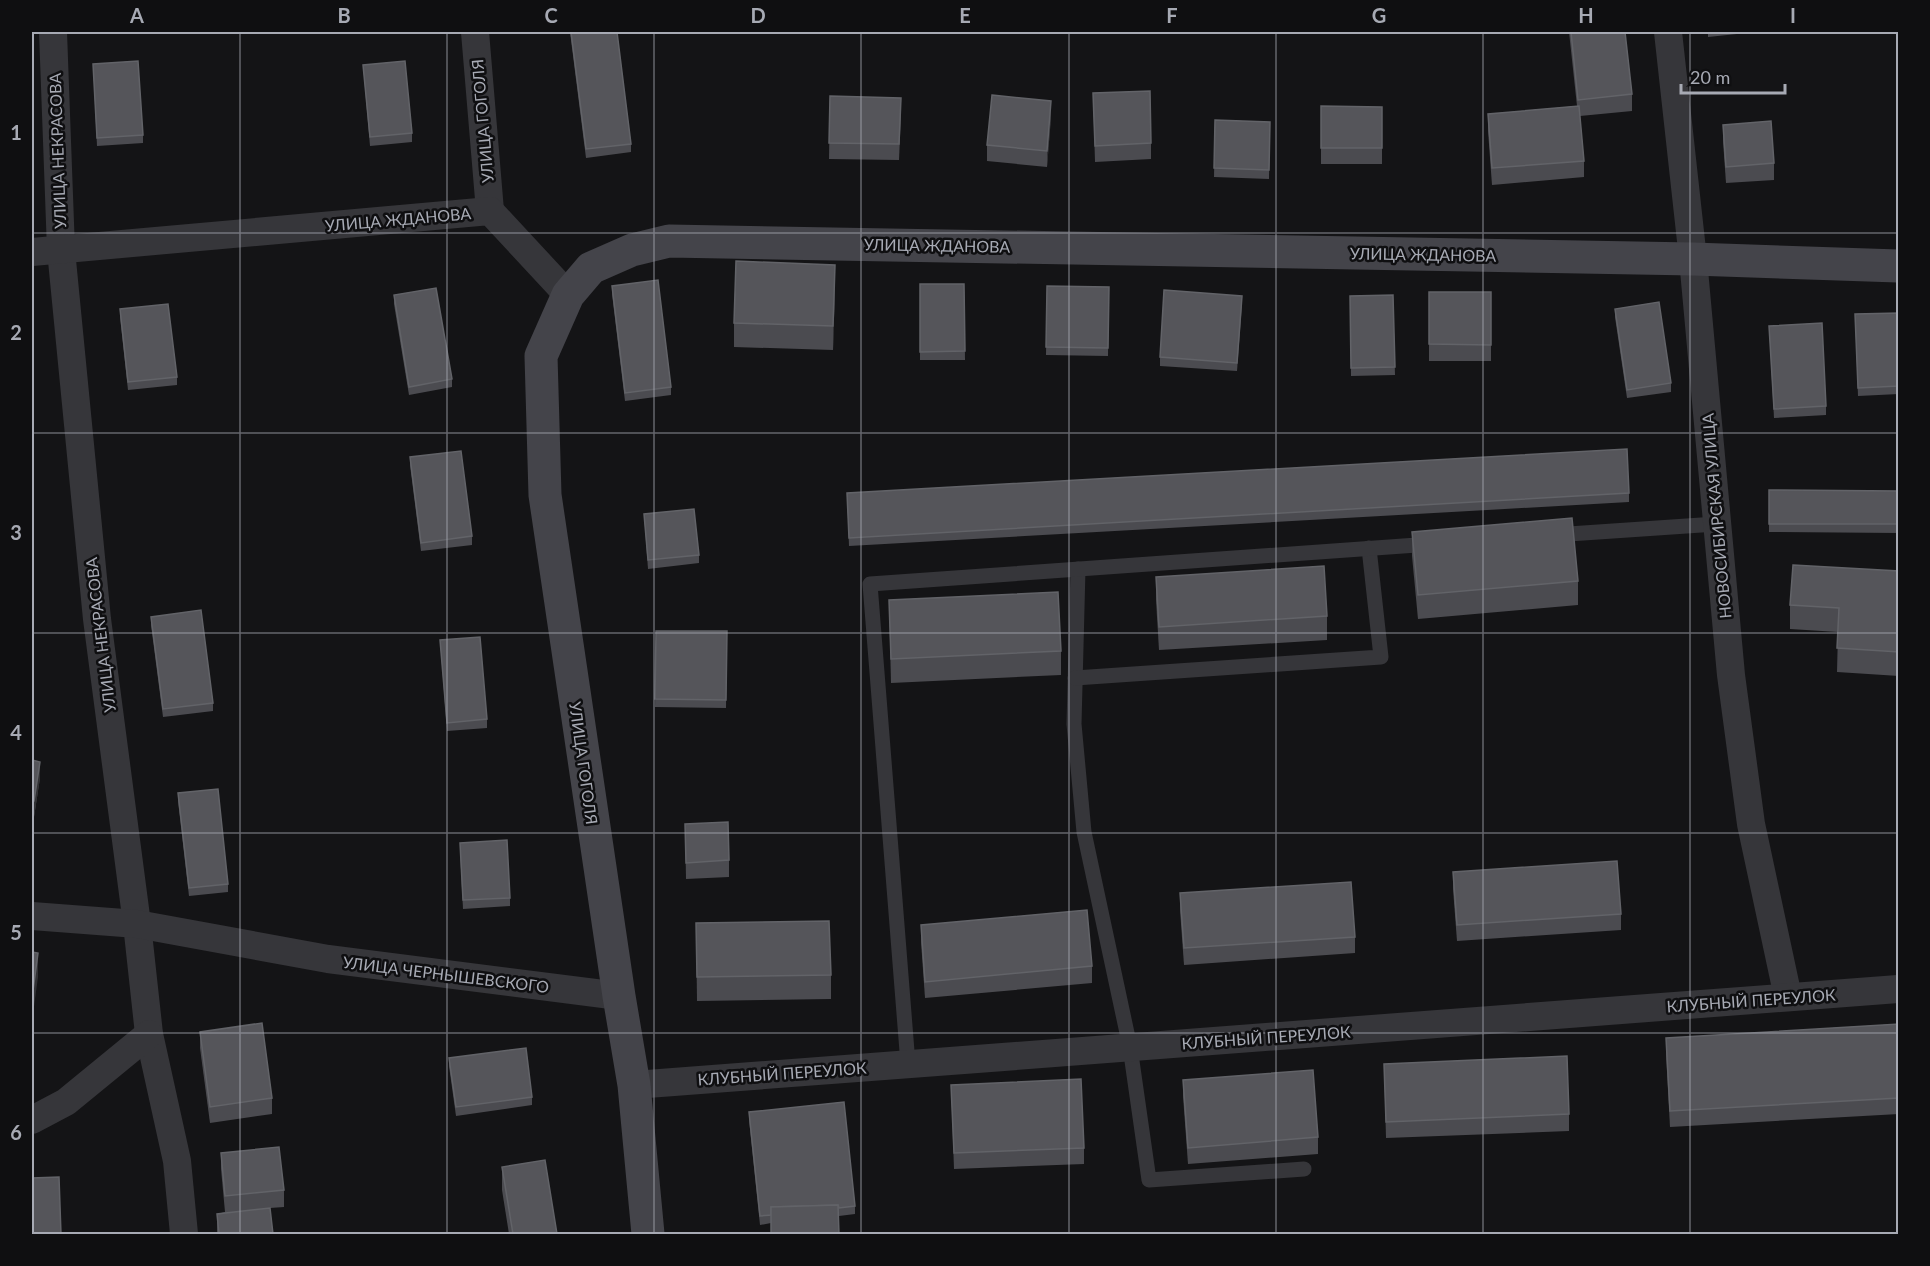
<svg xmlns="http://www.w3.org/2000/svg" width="1930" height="1266" viewBox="0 0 1930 1266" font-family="Lato,sans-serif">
<rect width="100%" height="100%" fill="#141416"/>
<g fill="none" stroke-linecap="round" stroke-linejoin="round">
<g stroke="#36363a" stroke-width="15">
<polyline points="1554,535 1716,524"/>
<polyline points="1078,569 1074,724 1084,832 1130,1047 1149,1180 1304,1169"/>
<polyline points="1075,678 1381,657 1369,548"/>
<polyline points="908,1064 870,584 1431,544"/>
</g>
<g stroke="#36363a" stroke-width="28">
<polyline points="53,32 61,250 97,619 137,924 149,1034 177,1161 184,1234"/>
<polyline points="475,32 490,211"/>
<polyline points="1668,32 1693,259 1731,675 1751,824 1788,997"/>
<polyline points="32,252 490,211 568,295"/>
<polyline points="32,916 137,924 328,959 619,996"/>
<polyline points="634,1085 1898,989"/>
<polyline points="32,1120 66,1102 149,1034"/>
</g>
<polyline stroke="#44444a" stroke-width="33" points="648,1234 634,1085 619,996 545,495 541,356 568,295 591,268 632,250 669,241 1693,259 1898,266"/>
</g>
<g fill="#4b4b50">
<polygon points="87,32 118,32 87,34"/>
<polygon points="570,32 617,32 631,144 631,152 586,158"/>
<polygon points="1569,32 1625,32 1632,94 1632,111 1580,116 1584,161 1584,177 1492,185 1488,131 1488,114 1577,106"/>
<polygon points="1708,32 1756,32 1708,37"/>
<polygon points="93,64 143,135 143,143 97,146"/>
<polygon points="363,65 412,133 412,142 370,146"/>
<polygon points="1093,93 1151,143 1151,159 1095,162"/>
<polygon points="830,96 901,114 899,160 829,159"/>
<polygon points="1321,106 1382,107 1382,164 1321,164"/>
<polygon points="1051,117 1047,167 987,161 987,145"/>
<polygon points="1215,120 1270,122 1269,179 1214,177"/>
<polygon points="1723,125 1774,163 1774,180 1726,183 1723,141"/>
<polygon points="920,284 964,284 965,360 920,360"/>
<polygon points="612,286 671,387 671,395 625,401 612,294"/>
<polygon points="1047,286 1109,287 1108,356 1046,355"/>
<polygon points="835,289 833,350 734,347 734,323"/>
<rect x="1429" y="292" width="62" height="69"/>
<polygon points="394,295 452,379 452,387 409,395 394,304"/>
<polygon points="1393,295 1395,375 1351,376 1350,296"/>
<polygon points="1242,304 1237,371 1160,366 1160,357"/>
<polygon points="120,309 177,377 177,385 128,390 120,317"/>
<polygon points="1615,309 1671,383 1671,392 1627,398 1615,317"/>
<polygon points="1899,313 1899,394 1858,396 1855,314"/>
<polygon points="1769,326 1826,406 1826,415 1774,418"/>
<polygon points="410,457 472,536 472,545 421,551 410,465"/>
<polygon points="1769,490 1899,491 1899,533 1769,532"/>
<polygon points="847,493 1629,493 1629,502 849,546"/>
<polygon points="644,514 699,555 699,563 648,569"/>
<polygon points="1412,532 1578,581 1578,605 1418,619 1412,556"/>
<polygon points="1899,571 1899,676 1837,672 1838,632 1790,629 1790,605"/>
<polygon points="1156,577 1327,616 1327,640 1159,650 1156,600"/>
<polygon points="889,600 1061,651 1061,675 891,683"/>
<polygon points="151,617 213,703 213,711 163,717 151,625"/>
<polygon points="656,631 727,631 726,708 655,707"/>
<polygon points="440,640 487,719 487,728 447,731"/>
<polygon points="32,760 40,778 34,817 32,817"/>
<polygon points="178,793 228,884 228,892 189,896 178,801"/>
<polygon points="685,824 729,860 729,877 686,879"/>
<polygon points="460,851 510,898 510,906 463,909"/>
<polygon points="1453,872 1621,914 1621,930 1457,941 1453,889"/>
<polygon points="1180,893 1355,937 1355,953 1184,965 1180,910"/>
<polygon points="696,923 831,975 831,999 697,1001"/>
<polygon points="921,925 1092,966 1092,983 925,998 921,942"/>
<polygon points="1899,1024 1899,1114 1670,1127 1666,1054 1666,1038"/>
<polygon points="200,1032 272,1098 272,1114 210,1123 200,1048"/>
<polygon points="449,1058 532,1097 532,1105 456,1116 449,1066"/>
<polygon points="1384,1064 1569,1114 1569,1131 1386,1138"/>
<polygon points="1183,1080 1318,1137 1318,1154 1188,1164 1183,1096"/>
<polygon points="951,1085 1084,1148 1084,1164 954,1169"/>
<polygon points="749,1112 855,1206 855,1214 839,1216 839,1234 771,1234 771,1223 760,1225 749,1120"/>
<polygon points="221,1153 284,1190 284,1207 270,1208 273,1234 217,1234 217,1214 225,1212 221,1169"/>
<polygon points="502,1167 557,1234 509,1234 502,1190"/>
</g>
<g fill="#313134">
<polygon points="1051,101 1051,117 1047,167 1047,151"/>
<polygon points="835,265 835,289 833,350 833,326"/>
<polygon points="40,762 40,778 34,817 34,801"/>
<polygon points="38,953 38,977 32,1021 32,998"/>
</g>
<g fill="#55555a" stroke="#626368" stroke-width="1.5">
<polygon points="571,32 617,32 631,144 586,149"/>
<polygon points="1571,32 1625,32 1632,94 1578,100"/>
<polygon points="138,61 143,135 97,138 93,64"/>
<polygon points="405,61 412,133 370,137 363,65"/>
<polygon points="1150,91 1151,143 1095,146 1093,93"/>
<polygon points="992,95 1051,101 1047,151 987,145"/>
<polygon points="830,96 901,98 899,144 829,143"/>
<polygon points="1321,106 1382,107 1382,148 1321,148"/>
<polygon points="1579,106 1584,161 1492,168 1488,114"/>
<polygon points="1215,120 1270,122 1269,170 1214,168"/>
<polygon points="1771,121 1774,163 1726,167 1723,125"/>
<polygon points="736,261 835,265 833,326 734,323"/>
<polygon points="658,280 671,387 625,393 612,286"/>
<polygon points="920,284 964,284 965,351 920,352"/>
<polygon points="1047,286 1109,287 1108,348 1046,347"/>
<polygon points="436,288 452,379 409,387 394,295"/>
<polygon points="1164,290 1242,296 1237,363 1160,357"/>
<polygon points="1429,292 1491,292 1491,345 1429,344"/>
<polygon points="1393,295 1395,367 1351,368 1350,296"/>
<polygon points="1659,302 1671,383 1627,390 1615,309"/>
<polygon points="168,304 177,377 128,382 120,309"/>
<polygon points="1899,313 1899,386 1858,388 1855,314"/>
<polygon points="1822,323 1826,406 1774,409 1769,326"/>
<polygon points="1627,449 1629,493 849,538 847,493"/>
<polygon points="461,451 472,536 421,543 410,457"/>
<polygon points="1769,490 1899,491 1899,524 1769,524"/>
<polygon points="694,509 699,555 648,560 644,514"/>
<polygon points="1572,518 1578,581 1418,595 1412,532"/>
<polygon points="1793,565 1899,571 1899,652 1837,648 1839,608 1790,605"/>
<polygon points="1324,566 1327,616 1159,627 1156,577"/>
<polygon points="1058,592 1061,651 891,659 889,600"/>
<polygon points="201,610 213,703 163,709 151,617"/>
<polygon points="656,631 727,631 726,700 655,699"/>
<polygon points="480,637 487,719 447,723 440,640"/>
<polygon points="32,760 40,762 34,801 32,801"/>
<polygon points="218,789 228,884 189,888 178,793"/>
<polygon points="728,822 729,860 686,863 685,824"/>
<polygon points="507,840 510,898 463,900 460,843"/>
<polygon points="1617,861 1621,914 1457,925 1453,872"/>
<polygon points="1351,882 1355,937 1184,948 1180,893"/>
<polygon points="1087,910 1092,966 925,982 921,925"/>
<polygon points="829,921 831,975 697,977 696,923"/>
<polygon points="32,952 38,953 32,998"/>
<polygon points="262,1023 272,1098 210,1107 200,1032"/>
<polygon points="1899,1024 1899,1098 1670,1111 1666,1038"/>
<polygon points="526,1048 532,1097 456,1107 449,1058"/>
<polygon points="1567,1056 1569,1114 1386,1122 1384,1064"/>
<polygon points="1313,1070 1318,1137 1188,1148 1183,1080"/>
<polygon points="1081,1079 1084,1148 954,1153 951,1085"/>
<polygon points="844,1102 855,1206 839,1208 838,1205 771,1207 771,1215 760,1216 749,1112"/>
<polygon points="279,1147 284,1190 225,1196 221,1153"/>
<polygon points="545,1160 557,1234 513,1234 502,1167"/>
<polygon points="59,1177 61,1234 32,1234 32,1178"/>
<polygon points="838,1205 839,1234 771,1234 771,1207"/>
<polygon points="270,1208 273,1234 219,1234 217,1214"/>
</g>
<path fill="none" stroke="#a7aab4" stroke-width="1.5" stroke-opacity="0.55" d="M240,32v1202M447,32v1202M654,32v1202M861,32v1202M1069,32v1202M1276,32v1202M1483,32v1202M1690,32v1202M32,233h1866M32,433h1866M32,633h1866M32,833h1866M32,1033h1866"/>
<g text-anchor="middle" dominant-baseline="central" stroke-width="5" stroke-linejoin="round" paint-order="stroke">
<g font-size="16" fill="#a7aab4" stroke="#0f0f11">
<text transform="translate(482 121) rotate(-95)">УЛИЦА ГОГОЛЯ</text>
<text transform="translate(57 151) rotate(-92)">УЛИЦА НЕКРАСОВА</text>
<text transform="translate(398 219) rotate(-5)">УЛИЦА ЖДАНОВА</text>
<text transform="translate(937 245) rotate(1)">УЛИЦА ЖДАНОВА</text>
<text transform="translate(1423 254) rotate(1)">УЛИЦА ЖДАНОВА</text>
<text transform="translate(1716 516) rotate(-95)">НОВОСИБИРСКАЯ УЛИЦА</text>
<text transform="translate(100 635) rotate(-97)">УЛИЦА НЕКРАСОВА</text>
<text transform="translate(584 763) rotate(82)">УЛИЦА ГОГОЛЯ</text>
<text transform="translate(446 974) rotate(7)">УЛИЦА ЧЕРНЫШЕВСКОГО</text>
<text transform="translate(1751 1000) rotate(-4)">КЛУБНЫЙ ПЕРЕУЛОК</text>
<text transform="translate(1266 1037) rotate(-4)">КЛУБНЫЙ ПЕРЕУЛОК</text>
<text transform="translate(782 1073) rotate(-4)">КЛУБНЫЙ ПЕРЕУЛОК</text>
</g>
</g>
<rect width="1930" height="1266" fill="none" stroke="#0f0f11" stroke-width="66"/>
<path d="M1681 84v9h104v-9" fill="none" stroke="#a7aab4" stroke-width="3"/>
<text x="1690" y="84" font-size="18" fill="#a7aab4" stroke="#0f0f11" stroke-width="4.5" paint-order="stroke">20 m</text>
<rect x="33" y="33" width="1864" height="1200" fill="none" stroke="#a7aab4" stroke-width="2"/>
<g font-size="20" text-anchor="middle" font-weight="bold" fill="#a7aab4">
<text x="137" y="23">A</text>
<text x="344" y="23">B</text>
<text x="551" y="23">C</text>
<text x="758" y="23">D</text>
<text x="965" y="23">E</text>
<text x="1172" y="23">F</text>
<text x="1379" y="23">G</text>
<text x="1586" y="23">H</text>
<text x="1793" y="23">I</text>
<text x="16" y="140">1</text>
<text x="16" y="340">2</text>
<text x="16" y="540">3</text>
<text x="16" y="740">4</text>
<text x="16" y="940">5</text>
<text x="16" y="1140">6</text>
</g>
</svg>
